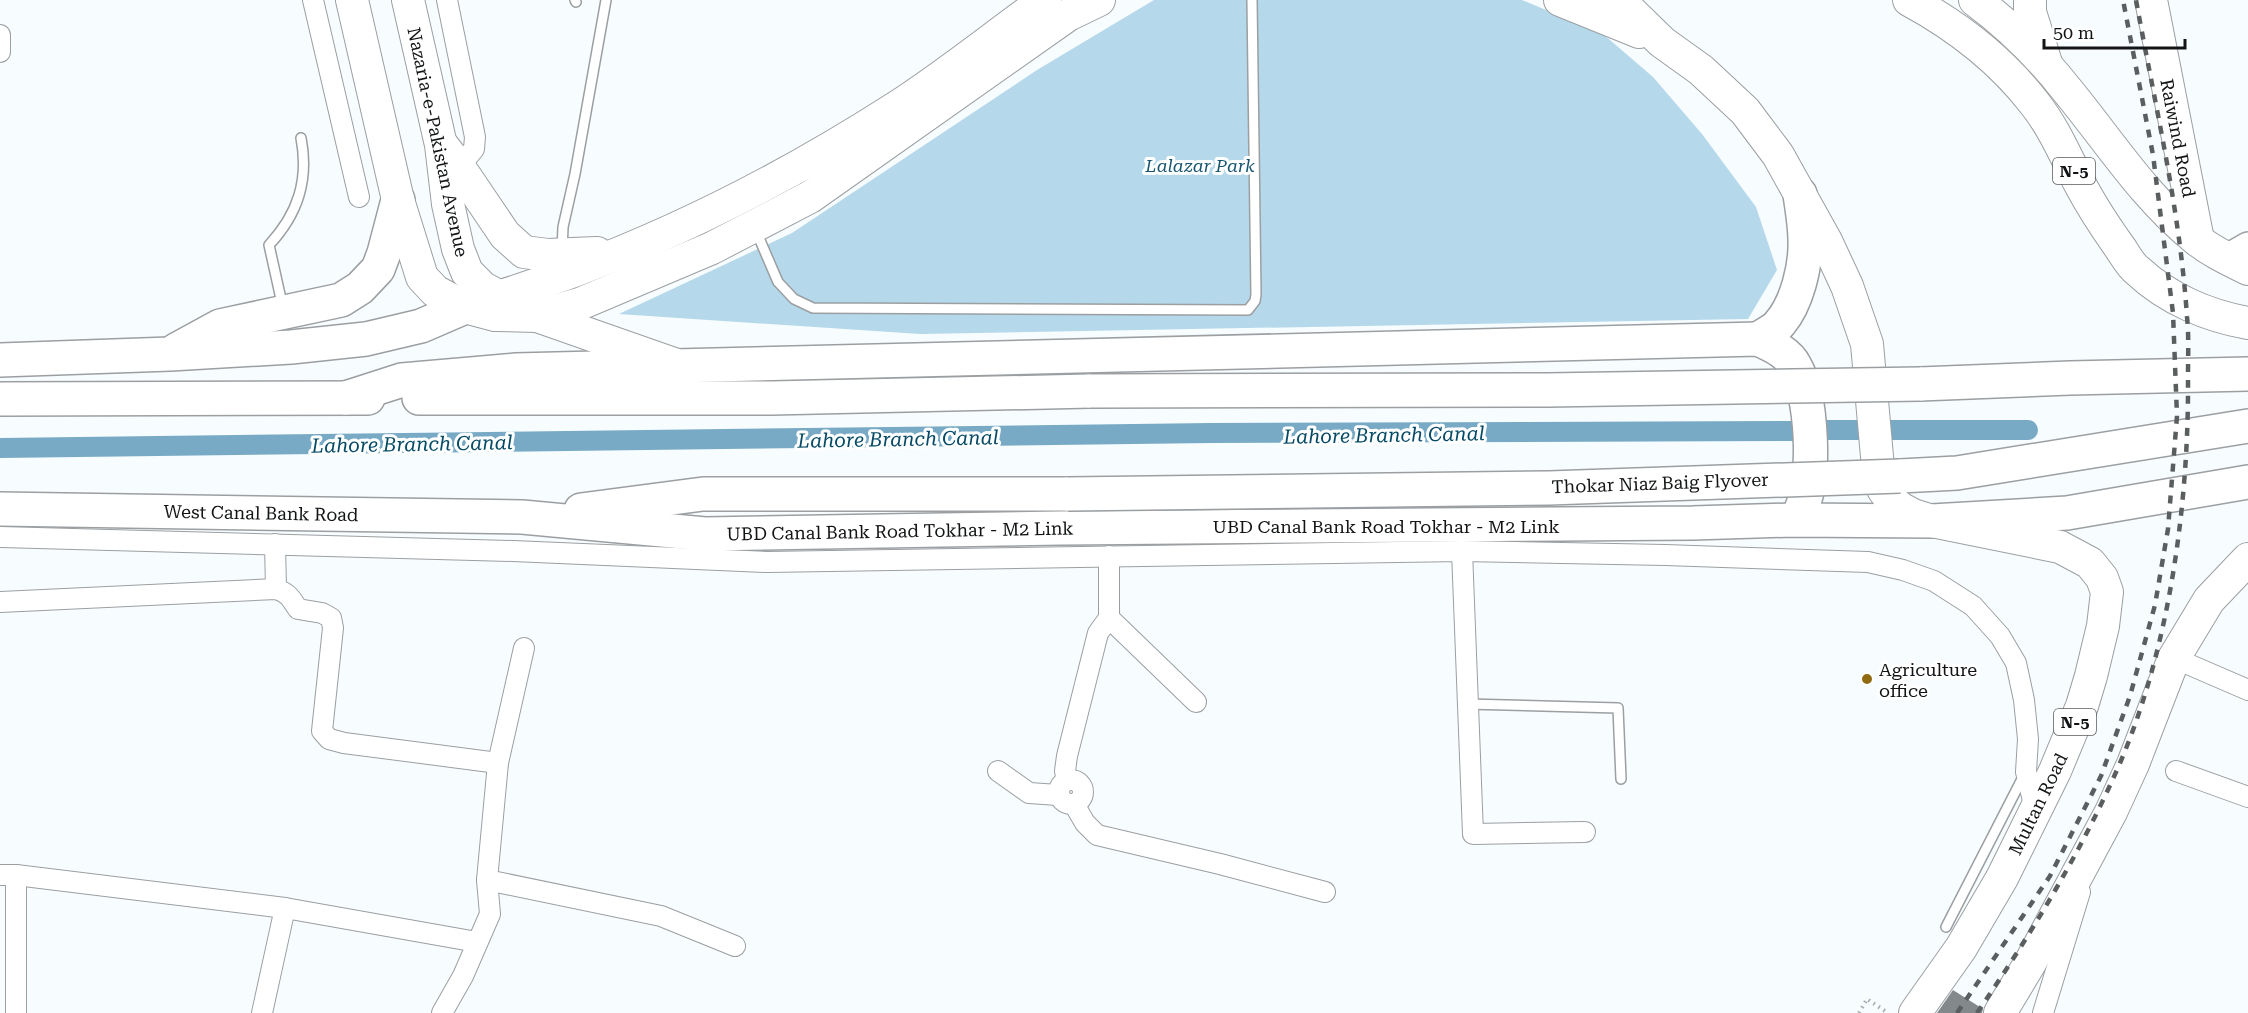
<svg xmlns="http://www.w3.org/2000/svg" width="2248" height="1013" viewBox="0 0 2248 1013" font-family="'Roboto Serif',serif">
<rect width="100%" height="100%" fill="#f7fcff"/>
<polygon fill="#b5d8eb" points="1154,0 1522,0 1603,34 1653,77 1702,134 1756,207 1777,270 1748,319 920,334 619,314 792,233 1037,70"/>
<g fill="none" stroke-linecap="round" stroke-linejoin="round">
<g stroke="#78aac5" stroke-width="20">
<polyline points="1819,430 1867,430"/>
<polyline points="1890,430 2028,430"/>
<polyline points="0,448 1211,433 1797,431"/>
</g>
</g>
<polygon fill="#83888a" points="1953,990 1983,1009 1982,1013 1937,1013"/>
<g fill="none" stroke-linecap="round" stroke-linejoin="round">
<defs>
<g id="service">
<polyline points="575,0 576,2"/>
<polyline points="756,231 778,282 794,299 813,308 1248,310 1255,301 1256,295 1252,0"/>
<polyline points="562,251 563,227 575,174 606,0"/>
<path d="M283,308l-14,-63c29,-31 40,-65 32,-107"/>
<polyline points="1467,704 1618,708 1621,779"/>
<polyline points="1946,927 2024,775"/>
</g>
<g id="minor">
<polyline points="313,0 359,197"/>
<polyline points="447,0 475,137 474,149 459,167"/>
<polyline points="0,35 0,52"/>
<polyline points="0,537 513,551 767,562 1462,551 1665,555 1868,562 1903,570 1934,581 1973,606 2000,636 2016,663 2024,700 2028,739 2026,772 2035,809"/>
<polyline points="275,544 276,589"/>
<polyline points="1462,551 1473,834 1585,832"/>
<path d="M0,602l276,-13c13,4 15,10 22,20l24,4 9,5 2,10 -11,103 7,8 15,4 154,20"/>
<polyline points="1109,618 1196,702"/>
<polyline points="2174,658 2248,690"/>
<polyline points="998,771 1029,793 1058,795"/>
<polyline points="2176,771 2248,797"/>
<circle cx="1071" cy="792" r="12"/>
<polyline points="1067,780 1065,771 1067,756 1098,633 1109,618 1109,556"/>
<polyline points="1074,804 1085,823 1097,835 1220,864 1325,892"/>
<polyline points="0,875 16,875 285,908 477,942"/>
<polyline points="16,875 16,1013"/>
<polyline points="487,880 661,916 735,946"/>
<polyline points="262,1013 285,908"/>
<polyline points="442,1013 463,976 490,914 487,880 498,763 524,648"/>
<polyline points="2043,1013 2080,892"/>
</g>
<polyline id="secondary" points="2227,258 2248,246"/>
<g id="primary">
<polyline points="352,0 398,200 422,277 435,291 465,307 495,315 537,316 582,303 712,248 810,197 1068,15 1099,0"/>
<polyline points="408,0 441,145 448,204 458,249 467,272 483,288 537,316 674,364"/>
<polyline points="1560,0 1639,32"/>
<polyline points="1615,0 1622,3 1662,42 1701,70 1745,111 1778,155 1826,241 1847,286 1867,344 1878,468 1883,489 1891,500 1900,508 1913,515 1932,521 2060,547 2090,563 2102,578 2107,592 2103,626 2091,676 2082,706 2055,771 2002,878 1961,948 1915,1013"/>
<path d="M1909,0c48,26 93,61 126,104 19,24 31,53 45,80 12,23 26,44 41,65 5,8 10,17 17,22 30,28 70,45 110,52"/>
<path d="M1975,0c34,25 66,57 92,90 42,51 77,107 129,149 16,13 34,21 52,30"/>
<polyline points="2030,0 2030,12 2046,63"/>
<polyline points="2151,0 2198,240"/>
<polyline points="442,145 459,167 505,235 524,252 548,255 597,253"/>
<path d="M468,306c153,-44 295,-113 429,-199 51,-33 99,-72 148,-107"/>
<polyline points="2000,1013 2030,963 2111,812 2133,764 2174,658 2209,600 2248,559"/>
</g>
<g id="trunk">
<path d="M1758,339c7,-5 17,-9 22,-16 17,-20 26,-57 25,-83 0,-15 -3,-31 -5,-46"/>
<polyline points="176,350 220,326 341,300 360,288 378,269 384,253 398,200"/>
<polyline points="0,360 170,354 291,347 366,339 421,326 465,307"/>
<polyline points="1920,384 2070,378 2248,374"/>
<path d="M346,398l56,-18 114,-10 1242,-31c13,6 30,13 37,27 17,29 21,111 7,141"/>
<polyline points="419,398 772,398 1090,391"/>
<polyline points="0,399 368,398"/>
<polyline points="1900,476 1957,473 2248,426"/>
<polyline points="0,509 522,517 705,534 1061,528 1693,523 1792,520 1932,521 2067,513 2248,482"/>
<polyline points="581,510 703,494 1068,494"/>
</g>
</defs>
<use href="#service" stroke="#9b9fa2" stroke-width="12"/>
<use href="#minor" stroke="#9b9fa2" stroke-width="22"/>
<use href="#secondary" stroke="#9b9fa2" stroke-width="30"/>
<use href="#primary" stroke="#9b9fa2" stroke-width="34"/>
<use href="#trunk" stroke="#9b9fa2" stroke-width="36"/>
<polyline stroke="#a4a8aa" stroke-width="4" stroke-dasharray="1.5 4.5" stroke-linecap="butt" points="1859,1013 1867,999 1888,1013"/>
<use href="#service" stroke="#fff" stroke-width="9"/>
<use href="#minor" stroke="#fff" stroke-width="20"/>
<use href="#secondary" stroke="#fff" stroke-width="27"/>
<use href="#primary" stroke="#fff" stroke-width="32"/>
<use href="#trunk" stroke="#fff" stroke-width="33"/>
<g stroke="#5b5e5f" stroke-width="4.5" stroke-dasharray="8 8" stroke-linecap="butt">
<polyline points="1957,1013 2050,876 2101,776 2130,696 2155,605 2168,529 2177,416 2173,313 2153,155 2123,0"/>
<path d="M1977,1013c54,-79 105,-162 143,-250 50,-117 69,-261 68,-387 0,-20 1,-40 -1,-59 -7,-107 -32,-212 -51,-317"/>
</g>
<defs>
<g id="trunk-bridge">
<polyline points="1090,391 1548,390 1920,384"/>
<polyline points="1068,494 1549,488 1900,476"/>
</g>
</defs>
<use href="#trunk-bridge" stroke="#9b9fa2" stroke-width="36" stroke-linecap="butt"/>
<use href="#trunk-bridge" stroke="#fff" stroke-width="33"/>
</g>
<circle fill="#906a10" stroke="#fff" stroke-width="2" cx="1867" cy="679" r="6"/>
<g text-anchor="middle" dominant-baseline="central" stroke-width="6" stroke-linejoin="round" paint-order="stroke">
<g fill="#fff" stroke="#595a5b" stroke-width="1.5">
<rect x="2053" y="158" width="42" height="26" rx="4.5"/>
<rect x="2054" y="709" width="42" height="26" rx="4.5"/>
</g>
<g font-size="16" font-weight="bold" fill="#121415">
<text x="2074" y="171">N-5</text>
<text x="2075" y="722">N-5</text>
</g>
<g font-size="18" fill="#121415" stroke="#fff">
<text transform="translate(2178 138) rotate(79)">Raiwind Road</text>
<text transform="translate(438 142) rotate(78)">Nazaria-e-Pakistan Avenue</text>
<text transform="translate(1660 483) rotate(-2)">Thokar Niaz Baig Flyover</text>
<text transform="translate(261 513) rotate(1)">West Canal Bank Road</text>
<text x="1386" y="526">UBD Canal Bank Road Tokhar - M2 Link</text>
<text transform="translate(900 531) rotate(-1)">UBD Canal Bank Road Tokhar - M2 Link</text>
<text transform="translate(2038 804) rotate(-64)">Multan Road</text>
</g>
<g font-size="18" font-style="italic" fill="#165571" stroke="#fff">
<text x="1200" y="165">Lalazar Park</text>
</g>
<g font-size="18" fill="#121415" stroke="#fff" text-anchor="start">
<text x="1879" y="669">Agriculture<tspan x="1879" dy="21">office</tspan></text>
</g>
<g font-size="20" font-style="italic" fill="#054a66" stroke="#fff">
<text transform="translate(1384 435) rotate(-1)">Lahore Branch Canal</text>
<text transform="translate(898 439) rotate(-1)">Lahore Branch Canal</text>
<text transform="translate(412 444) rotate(-1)">Lahore Branch Canal</text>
</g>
</g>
<path d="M2044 39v9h141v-9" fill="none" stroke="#121415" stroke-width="3"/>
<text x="2053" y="39" font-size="18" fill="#121415" stroke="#ffffff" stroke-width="4.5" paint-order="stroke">50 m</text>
</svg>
